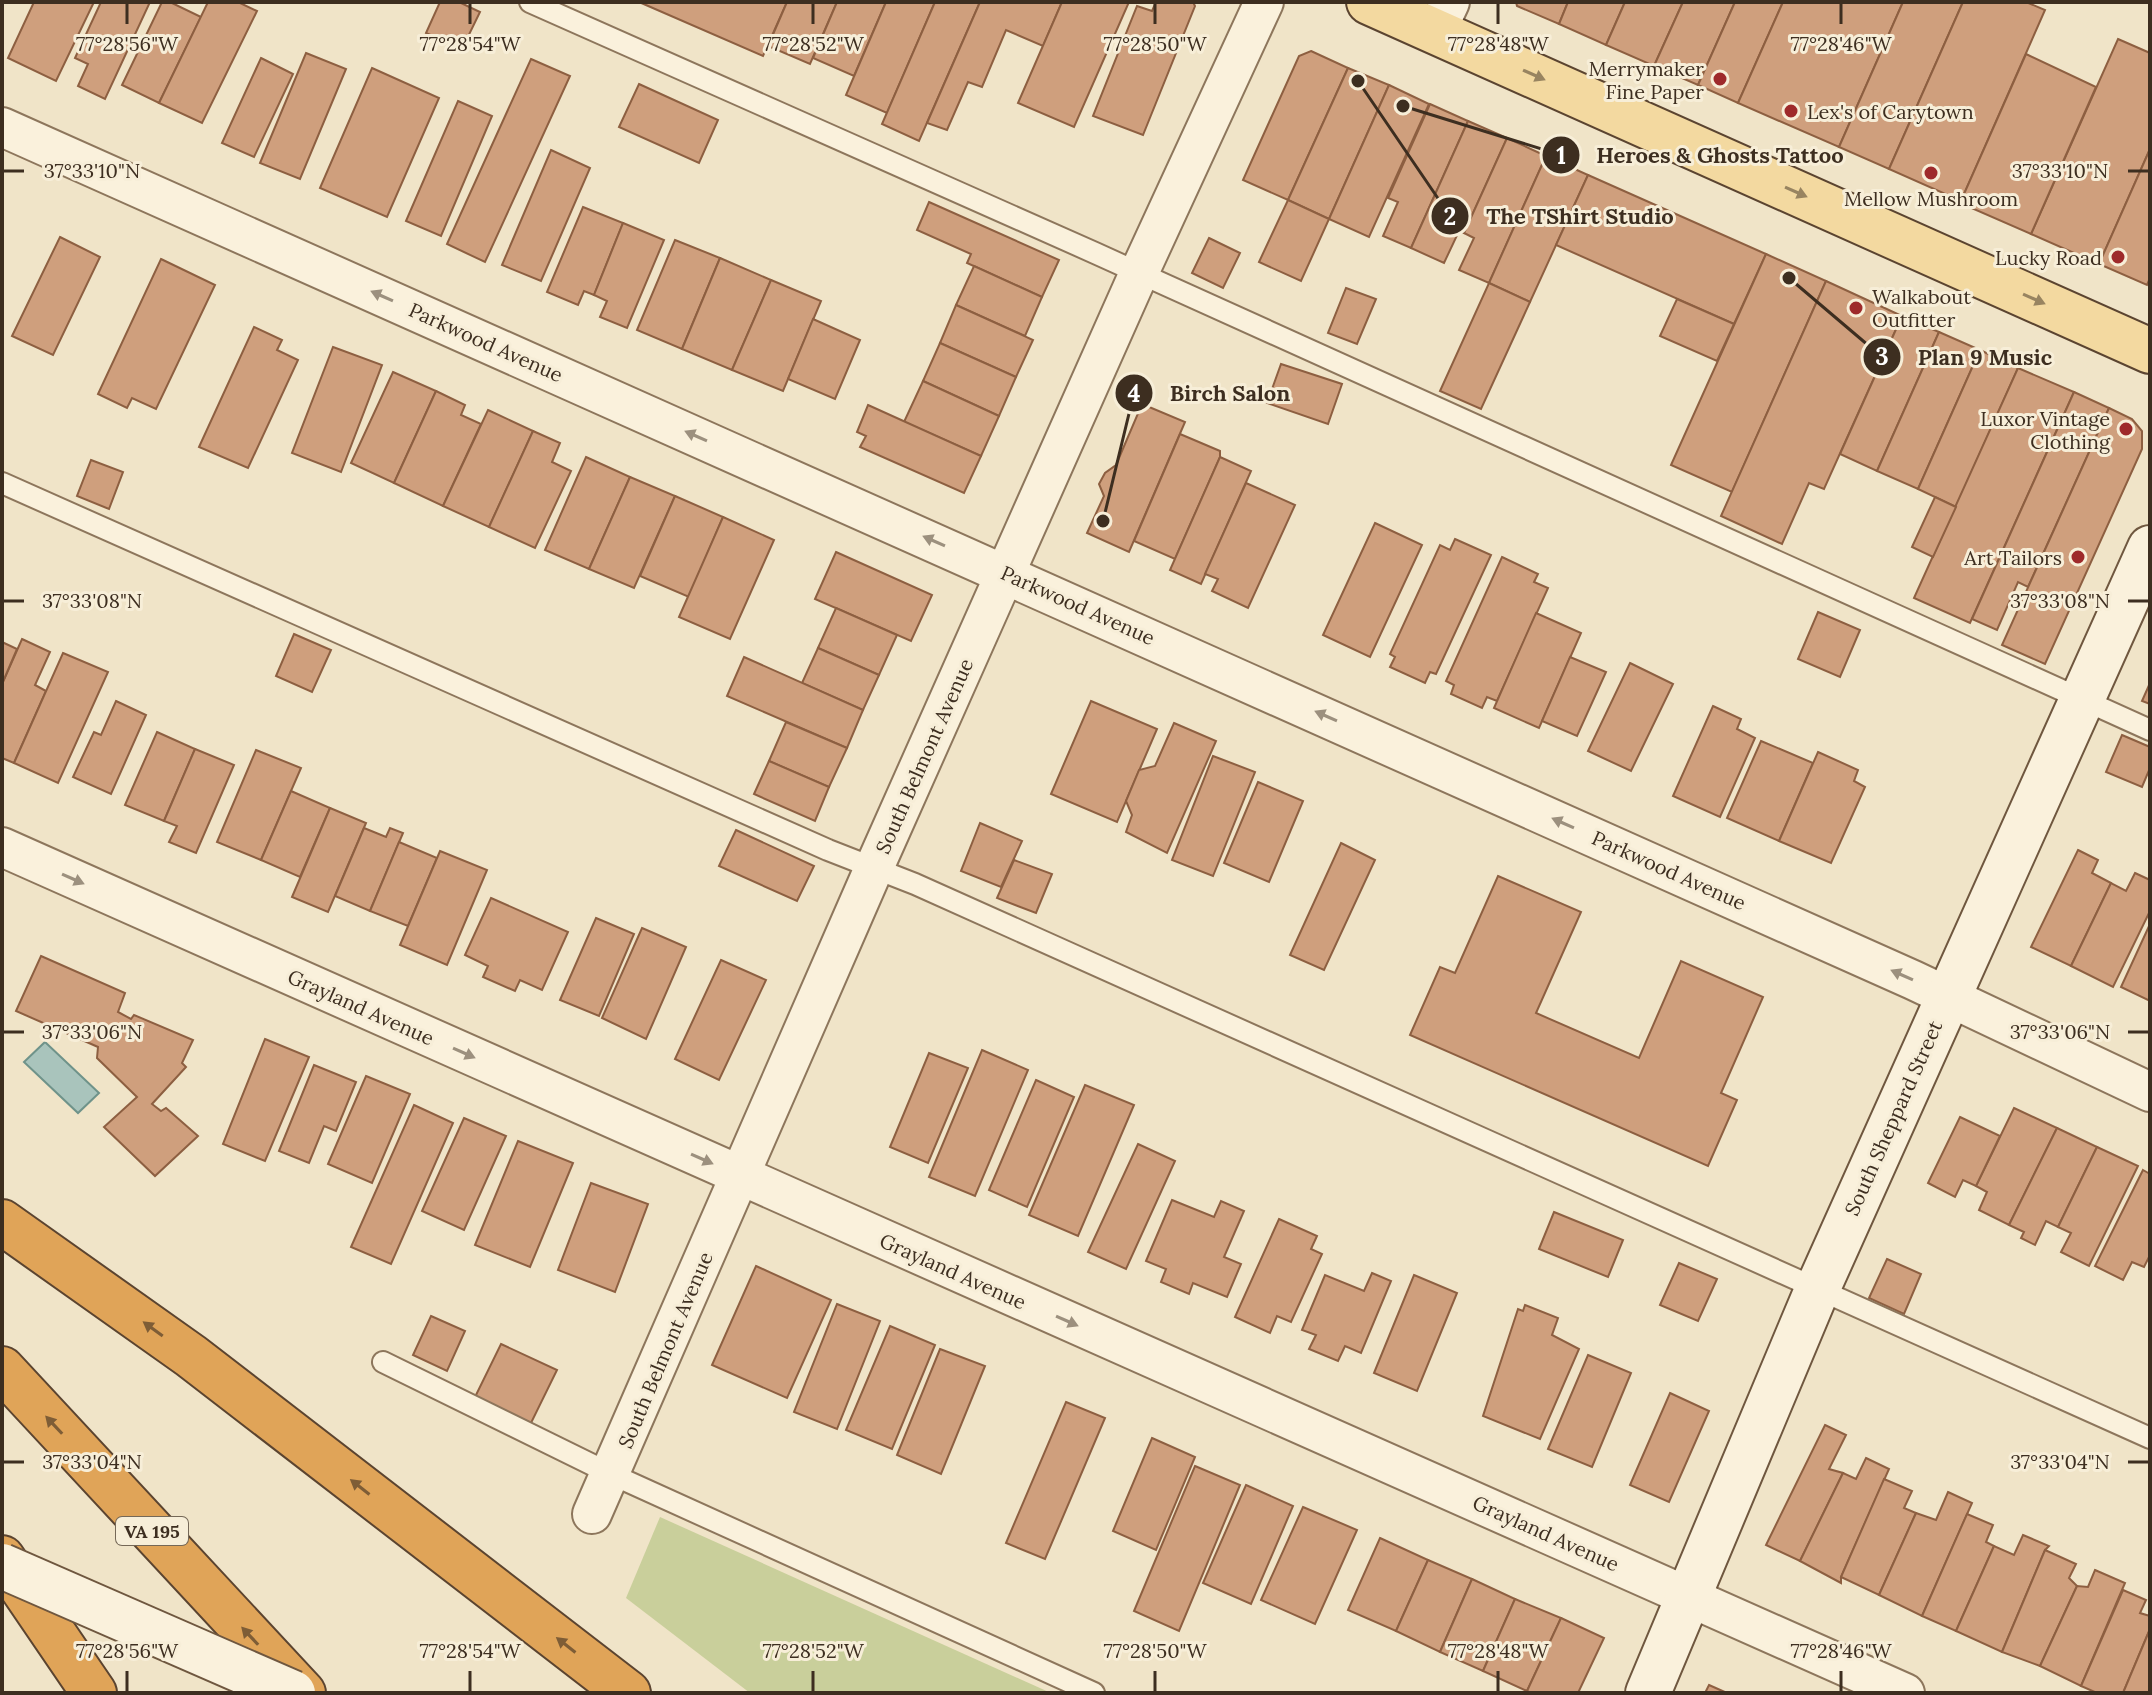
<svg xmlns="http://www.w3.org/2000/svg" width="2152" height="1695" viewBox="0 0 2152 1695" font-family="Lora,serif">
<rect width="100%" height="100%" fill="#f0e4c8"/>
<polygon fill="#c9cf9b" points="660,1517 1051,1693 750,1693 626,1598"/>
<polygon fill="#a9c4bc" stroke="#6f938a" stroke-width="2" points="45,1042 99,1093 78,1113 24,1062"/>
<g fill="#cf9f7d" stroke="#8d5f41" stroke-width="2">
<polygon points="34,2 94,2 56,81 8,58"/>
<polygon points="101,2 150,2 105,99 78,86 88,64 75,58"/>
<polygon points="162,2 170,2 201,17 159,103 122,85"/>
<polygon points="208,2 238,2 257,11 202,123 159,103"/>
<polygon points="440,2 459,2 480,12 462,49 426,33"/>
<polygon points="639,2 787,2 763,56"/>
<polygon points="787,2 837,2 810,64 768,46"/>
<polygon points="837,2 886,2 854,76 813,58"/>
<polygon points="886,2 935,2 887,113 846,95"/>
<polygon points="935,2 980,2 919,141 882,124"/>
<polygon points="980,2 1062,2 1043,46 1006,30 982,87 968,82 947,130 927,123"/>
<polygon points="1062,2 1129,2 1074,127 1018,103"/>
<polygon points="1156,2 1193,2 1195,6 1143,135 1093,116 1137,6 1152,11"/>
<polygon points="1516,2 1568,2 1559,24 1517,6"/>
<polygon points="1568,2 1625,2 1606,45 1559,24"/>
<polygon points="1625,2 1683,2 1654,66 1606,45"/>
<polygon points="1683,2 1735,2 1698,85 1654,66"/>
<polygon points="1735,2 1783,2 1738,103 1698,85"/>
<polygon points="1783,2 1903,2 1839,147 1738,103"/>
<polygon points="1903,2 1963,2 1889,169 1839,147"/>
<polygon points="1963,2 2026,2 2045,10 1961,201 1889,169"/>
<polygon points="2118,39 2150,53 2150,149 2099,264 2031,234"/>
<polygon points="1311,51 1348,68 1288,200 1243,180 1299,56"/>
<polygon points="306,53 346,69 300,179 260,163"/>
<polygon points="2026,54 2096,87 2031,234 1960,203"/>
<polygon points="261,58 293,74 254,157 222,143"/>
<polygon points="531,59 570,76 485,262 447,244"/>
<polygon points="372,68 439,98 387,217 320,188"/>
<polygon points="1348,68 1389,85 1329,219 1288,200"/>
<polygon points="639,84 718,120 699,163 619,127"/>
<polygon points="1389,85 1429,104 1369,237 1329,219"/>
<polygon points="458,101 492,116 441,236 406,221"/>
<polygon points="1430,104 1468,121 1411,248 1383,236 1398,202 1388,198"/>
<polygon points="1468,121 1507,138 1464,233 1459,231 1444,263 1411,248"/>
<polygon points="1507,138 1546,156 1489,283 1459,270 1474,238 1464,233"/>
<polygon points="2150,149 2150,278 2147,285 2099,264"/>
<polygon points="551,150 590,168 541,281 502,265"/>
<polygon points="1546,156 1588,175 1530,302 1489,283"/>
<polygon points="1588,175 1766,254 1734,324 1556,245"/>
<polygon points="1288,200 1329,219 1301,281 1259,262"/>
<polygon points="929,202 1059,260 1042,297 967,263 971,254 917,230"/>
<polygon points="583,207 623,223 594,295 584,291 578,305 547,292"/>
<polygon points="623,223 664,240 627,328 600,317 607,301 594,295"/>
<polygon points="60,237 100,257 53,355 12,336"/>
<polygon points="1209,238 1240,253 1223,288 1192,273"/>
<polygon points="675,240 720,258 682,349 637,330"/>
<polygon points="1766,254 1826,281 1732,492 1671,465"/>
<polygon points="720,258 771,280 732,370 682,349"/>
<polygon points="161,259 215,285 156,409 132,398 127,408 98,394"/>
<polygon points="974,266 1042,297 1025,336 956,305"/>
<polygon points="771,280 821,301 783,391 732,370"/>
<polygon points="1826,281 1902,316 1824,489 1809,483 1782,544 1721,516"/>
<polygon points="1489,283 1530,302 1481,409 1440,391"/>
<polygon points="1346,288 1376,299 1357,344 1328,333"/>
<polygon points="1677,299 1734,324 1717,361 1660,336"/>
<polygon points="956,305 1033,340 1016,377 940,343"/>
<polygon points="1902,316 1939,332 1877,471 1840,454"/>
<polygon points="813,319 860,340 835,399 788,379"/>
<polygon points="254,327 282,340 277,350 298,360 248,468 199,447"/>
<polygon points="1939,332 1980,350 1918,489 1877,471"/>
<polygon points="940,343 1016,377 999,416 923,381"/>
<polygon points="333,347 382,365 341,472 292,453"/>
<polygon points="1980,350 2018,368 1956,507 1918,489"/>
<polygon points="1281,364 1342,384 1328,424 1267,403"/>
<polygon points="2018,368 2074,392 1970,623 1914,598"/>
<polygon points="393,372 436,391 394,483 351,463"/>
<polygon points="923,381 999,416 981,456 904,422"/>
<polygon points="436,391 465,405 461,415 481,424 443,506 394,483"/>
<polygon points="2074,392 2109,408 2028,587 2018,582 1997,630 1972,619"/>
<polygon points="1142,404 1185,422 1129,552 1087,533 1104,496 1099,484 1105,473 1116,465"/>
<polygon points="868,405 981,456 964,493 860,447 866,436 857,432"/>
<polygon points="2109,408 2132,419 2142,431 2142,449 2045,664 2002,645"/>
<polygon points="488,410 533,431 489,527 443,506"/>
<polygon points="533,431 560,443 552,462 571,471 535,548 489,527"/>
<polygon points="1180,434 1220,451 1220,457 1175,559 1134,541"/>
<polygon points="586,457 630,477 589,569 545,550"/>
<polygon points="1220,457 1251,471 1201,584 1170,570"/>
<polygon points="91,460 123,472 109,509 77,496"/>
<polygon points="630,477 675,496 634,588 589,569"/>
<polygon points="1246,483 1295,505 1248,608 1212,591 1218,579 1205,574"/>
<polygon points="675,496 723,517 689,597 640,576"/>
<polygon points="1935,497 1956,507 1933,557 1912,547"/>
<polygon points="723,517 774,540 730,639 679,617"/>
<polygon points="1375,523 1422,545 1370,657 1323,635"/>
<polygon points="1455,539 1491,555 1436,674 1430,672 1425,683 1390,667 1395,657 1390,654 1440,545 1450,550"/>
<polygon points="836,552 932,595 911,641 815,599"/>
<polygon points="1502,557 1538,574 1534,582 1548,588 1497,701 1487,697 1482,708 1451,694 1454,685 1446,681"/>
<polygon points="836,608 897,635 879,675 818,648"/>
<polygon points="1818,612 1860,630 1840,677 1798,659"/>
<polygon points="1536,613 1581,633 1539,728 1494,708"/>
<polygon points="294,634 331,650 312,692 276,676"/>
<polygon points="22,639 50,652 35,685 46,691 14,763 2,758 2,684"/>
<polygon points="2,642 17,649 2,684"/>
<polygon points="818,648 879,675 863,710 802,683"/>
<polygon points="63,653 108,672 58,783 14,763"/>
<polygon points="744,657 863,710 847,748 727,696"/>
<polygon points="1570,657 1606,672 1577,736 1542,721"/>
<polygon points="1630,663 1673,684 1631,771 1588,751"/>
<polygon points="2150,683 2150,704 2142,701"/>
<polygon points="116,701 146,715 111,794 73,777 94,732 101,735"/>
<polygon points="1091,701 1157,729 1117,822 1051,794"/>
<polygon points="1713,706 1741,719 1737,729 1755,738 1720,817 1673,796"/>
<polygon points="786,722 847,748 829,787 769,761"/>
<polygon points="1174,723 1216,741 1167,853 1126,832 1132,815 1126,801 1139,770 1155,766"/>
<polygon points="157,732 195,749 164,821 125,805"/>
<polygon points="2122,735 2150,747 2150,768 2142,787 2106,772"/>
<polygon points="1761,741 1813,763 1779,841 1727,818"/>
<polygon points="195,749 234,765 196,853 169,842 177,826 164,821"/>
<polygon points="256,750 301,768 261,860 217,842"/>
<polygon points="1818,752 1858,770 1854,781 1865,787 1831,863 1779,841"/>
<polygon points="1213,756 1255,772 1213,876 1172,860"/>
<polygon points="769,761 829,787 815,821 754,794"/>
<polygon points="1258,782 1303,801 1269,882 1224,863"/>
<polygon points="291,791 330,808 300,877 261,860"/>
<polygon points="330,808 366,823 328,912 292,897"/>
<polygon points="980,823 1022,841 1001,887 961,871"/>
<polygon points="364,828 386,837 390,828 403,833 370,911 335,896"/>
<polygon points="736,830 814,866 797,901 719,866"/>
<polygon points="399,842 437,858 408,926 370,911"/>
<polygon points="1341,843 1375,860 1324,970 1290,955"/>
<polygon points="2078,850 2098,860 2092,873 2111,883 2071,966 2031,947"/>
<polygon points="440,851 487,870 447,965 400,945"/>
<polygon points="1014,860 1052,874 1036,913 997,898"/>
<polygon points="2135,873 2150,880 2150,911 2113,987 2071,966 2111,883 2126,891"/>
<polygon points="1498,876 1581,912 1536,1013 1639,1058 1681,961 1763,997 1721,1093 1737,1100 1708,1166 1410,1035 1440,967 1455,973"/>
<polygon points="491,898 568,932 542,990 520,980 515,991 483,977 488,966 465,955"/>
<polygon points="596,918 634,934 599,1016 560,1000"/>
<polygon points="2150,924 2150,1001 2121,987"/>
<polygon points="642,928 686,947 646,1039 602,1018"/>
<polygon points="41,956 125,993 118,1012 131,1019 134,1015 193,1040 182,1063 186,1067 152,1104 161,1111 166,1108 198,1136 155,1176 104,1127 137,1097 97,1058 98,1047 16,1011"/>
<polygon points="721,960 766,980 719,1080 675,1059"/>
<polygon points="265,1039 309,1057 265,1161 223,1144"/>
<polygon points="982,1050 1028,1070 975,1196 929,1177"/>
<polygon points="929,1053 968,1068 928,1163 890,1147"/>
<polygon points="314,1065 356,1082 336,1131 324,1126 309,1163 279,1151"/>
<polygon points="366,1076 410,1094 372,1183 328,1164"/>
<polygon points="1036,1080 1074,1097 1027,1207 989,1190"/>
<polygon points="1085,1085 1134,1105 1078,1236 1029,1215"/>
<polygon points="414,1105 453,1123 391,1264 351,1247"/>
<polygon points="2014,1108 2057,1128 2009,1225 1979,1210 1987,1192 1976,1186"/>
<polygon points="1960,1117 2000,1136 1976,1186 1963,1180 1955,1197 1928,1183"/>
<polygon points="464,1118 506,1136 464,1230 422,1211"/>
<polygon points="2057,1128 2097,1147 2058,1227 2046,1221 2035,1245 2021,1238 2024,1232 2009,1225"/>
<polygon points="518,1141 573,1163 530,1267 475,1245"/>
<polygon points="1138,1144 1175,1161 1126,1269 1088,1252"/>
<polygon points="2097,1147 2138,1166 2089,1266 2061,1252 2071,1233 2058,1227"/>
<polygon points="2143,1170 2150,1174 2150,1255 2144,1267 2132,1262 2123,1280 2095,1266"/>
<polygon points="591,1183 648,1204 615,1292 558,1270"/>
<polygon points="1172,1200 1214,1217 1221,1201 1244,1211 1224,1257 1241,1264 1227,1297 1193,1283 1189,1294 1161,1282 1166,1269 1146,1261"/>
<polygon points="1554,1212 1623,1240 1608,1277 1539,1249"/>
<polygon points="1279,1219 1317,1236 1311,1249 1322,1254 1291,1322 1277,1316 1270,1333 1235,1317"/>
<polygon points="1887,1259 1921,1274 1904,1314 1869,1298"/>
<polygon points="1679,1263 1717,1279 1698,1321 1660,1305"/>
<polygon points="756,1266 831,1300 787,1398 712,1365"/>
<polygon points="1372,1273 1391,1281 1361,1353 1345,1346 1338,1361 1309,1349 1316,1335 1302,1330 1325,1275 1364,1291"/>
<polygon points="1414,1275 1457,1293 1417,1391 1374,1373"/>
<polygon points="837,1304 880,1321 837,1429 794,1412"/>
<polygon points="1525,1305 1558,1318 1552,1335 1579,1349 1540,1439 1483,1416 1518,1309 1523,1311"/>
<polygon points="431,1316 465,1331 447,1371 413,1355"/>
<polygon points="890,1326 935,1345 892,1449 846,1430"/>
<polygon points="501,1344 557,1370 531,1423 475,1397"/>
<polygon points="940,1349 985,1366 941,1474 897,1455"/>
<polygon points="1588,1355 1631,1373 1592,1467 1548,1449"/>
<polygon points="1670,1393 1709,1411 1669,1502 1630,1485"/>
<polygon points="1066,1402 1105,1418 1045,1559 1006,1543"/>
<polygon points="1825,1425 1846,1435 1829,1469 1843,1473 1800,1561 1766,1545"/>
<polygon points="1152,1438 1195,1457 1156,1550 1113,1531"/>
<polygon points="1866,1458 1889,1469 1841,1577 1841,1583 1800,1561 1843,1473 1856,1479"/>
<polygon points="1195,1466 1240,1485 1179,1631 1134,1611"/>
<polygon points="1884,1479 1912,1491 1904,1508 1916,1513 1879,1595 1841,1577"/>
<polygon points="1246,1485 1293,1506 1251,1604 1203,1583"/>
<polygon points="1948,1492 1972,1503 1922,1616 1879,1595 1916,1513 1936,1520"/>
<polygon points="1303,1507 1357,1530 1315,1624 1261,1600"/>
<polygon points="1967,1514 1993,1525 1986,1542 1994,1546 1956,1631 1922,1616"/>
<polygon points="2023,1535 2049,1546 2045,1550 2002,1652 1956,1631 1994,1546 2014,1555"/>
<polygon points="1380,1538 1428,1560 1396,1631 1348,1610"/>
<polygon points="2045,1550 2076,1564 2069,1578 2077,1586 2040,1666 2002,1652"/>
<polygon points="1428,1560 1472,1579 1440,1652 1396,1631"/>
<polygon points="2095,1570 2125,1583 2081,1686 2040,1666 2077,1586 2088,1587"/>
<polygon points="1472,1579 1515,1599 1483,1671 1440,1652"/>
<polygon points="2123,1590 2146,1600 2140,1613 2150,1616 2150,1629 2123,1693 2097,1693 2081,1686"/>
<polygon points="1515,1599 1561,1618 1527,1691 1483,1671"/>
<polygon points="1561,1618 1604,1638 1578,1693 1531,1693 1527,1691"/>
<polygon points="2150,1629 2150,1693 2123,1693"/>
<polygon points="1709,1685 1727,1693 1705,1693"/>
</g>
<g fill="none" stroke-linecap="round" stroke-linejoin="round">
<defs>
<g id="lane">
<polyline points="530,2 1095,253 2150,730"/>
<polyline points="2,483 828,850 915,884 2150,1438"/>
<polyline points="383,1362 611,1474 1094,1693"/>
</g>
<g id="street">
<polyline points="1436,32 1450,2"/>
<polyline points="2,127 1913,980 2150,1092"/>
<polyline points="2,847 1905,1693"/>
<polyline points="592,1514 874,868 1139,273 1264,2"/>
</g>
<polyline id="secondary" points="1648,1693 1817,1290 2150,548"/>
<polyline id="primary" points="1369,2 2150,351"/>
<g id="highway">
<polyline points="2,1222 191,1356 628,1693"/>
<polyline points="2,1369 303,1693"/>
<polyline points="2,1558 94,1693"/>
</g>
</defs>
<use href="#lane" stroke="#8d765c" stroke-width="24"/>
<use href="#street" stroke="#8d765c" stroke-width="42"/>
<use href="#secondary" stroke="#6f573f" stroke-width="48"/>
<use href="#primary" stroke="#5b4430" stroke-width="48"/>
<use href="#highway" stroke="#5b4430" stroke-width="48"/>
<use href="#lane" stroke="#faf1dc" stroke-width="20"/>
<use href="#street" stroke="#faf1dc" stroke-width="38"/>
<use href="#secondary" stroke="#faf1dc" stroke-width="44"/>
<use href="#primary" stroke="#f3d9a0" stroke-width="44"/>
<use href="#highway" stroke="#e0a458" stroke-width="44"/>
<defs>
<polyline id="secondary-bridge" points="2,1566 293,1693"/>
</defs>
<use href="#secondary-bridge" stroke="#6f573f" stroke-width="48" stroke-linecap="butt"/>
<use href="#secondary-bridge" stroke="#faf1dc" stroke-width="44"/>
</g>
<defs><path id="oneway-solid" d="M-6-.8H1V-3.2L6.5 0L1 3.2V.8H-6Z" transform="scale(2)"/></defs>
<g fill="#988460">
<use href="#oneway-solid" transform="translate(1534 75) rotate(24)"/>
<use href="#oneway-solid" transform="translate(1796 192) rotate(24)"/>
<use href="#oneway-solid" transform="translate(2034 299) rotate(24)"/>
</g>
<g fill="#9c907e">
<use href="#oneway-solid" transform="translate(382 296) rotate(-156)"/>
<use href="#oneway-solid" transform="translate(696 436) rotate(-156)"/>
<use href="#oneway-solid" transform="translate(934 541) rotate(-156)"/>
<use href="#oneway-solid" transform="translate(1326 716) rotate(-156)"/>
<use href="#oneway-solid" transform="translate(1563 823) rotate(-156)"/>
<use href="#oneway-solid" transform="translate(73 879) rotate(24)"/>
<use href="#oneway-solid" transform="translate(1902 975) rotate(-156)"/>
<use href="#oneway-solid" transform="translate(464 1053) rotate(24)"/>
<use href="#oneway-solid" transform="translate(702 1159) rotate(24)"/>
<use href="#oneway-solid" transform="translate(1067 1321) rotate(24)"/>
</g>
<g fill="#7e5d36">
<use href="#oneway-solid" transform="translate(153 1329) rotate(-144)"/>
<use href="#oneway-solid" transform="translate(54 1425) rotate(-133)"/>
<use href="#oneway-solid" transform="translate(360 1487) rotate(-142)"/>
<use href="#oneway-solid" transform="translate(250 1636) rotate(-133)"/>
<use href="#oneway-solid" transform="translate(566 1645) rotate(-142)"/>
</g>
<path fill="none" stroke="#3d2e20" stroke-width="3" d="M127,4v20M470,4v20M813,4v20M1155,4v20M1498,4v20M1841,4v20M4,171h20M2128,171h20M4,601h20M2128,601h20M4,1032h20M2128,1032h20M4,1462h20M2128,1462h20M127,1671v20M470,1671v20M813,1671v20M1155,1671v20M1498,1671v20M1841,1671v20"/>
<g fill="#9e2a2b" stroke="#f7eed8" stroke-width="3">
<circle cx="1720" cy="79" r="8"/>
<circle cx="1791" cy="111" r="8"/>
<circle cx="1931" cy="173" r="8"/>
<circle cx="2118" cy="257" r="8"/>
<circle cx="1856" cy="308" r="8"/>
<circle cx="2126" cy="429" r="8"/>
<circle cx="2078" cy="557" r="8"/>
</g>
<g text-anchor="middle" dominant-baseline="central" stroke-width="6" stroke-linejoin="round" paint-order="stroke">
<rect fill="#f7eed8" stroke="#756857" stroke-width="2" x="116" y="1517" width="72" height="28" rx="6"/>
<g font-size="18" font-weight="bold" fill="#3d2e20">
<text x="152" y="1531">VA 195</text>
</g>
<g font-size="20" fill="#3d2e20" stroke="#f7eed8" text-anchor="end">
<text x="1704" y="68">Merrymaker<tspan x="1704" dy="23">Fine Paper</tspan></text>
<text x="1807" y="111" text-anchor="start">Lex's of Carytown</text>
<text x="1931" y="198" text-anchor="middle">Mellow Mushroom</text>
<text x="2102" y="257">Lucky Road</text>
<text x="1872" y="296" text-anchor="start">Walkabout<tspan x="1872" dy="23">Outfitter</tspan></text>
<text x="2110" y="418">Luxor Vintage<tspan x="2110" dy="23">Clothing</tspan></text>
<text x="2062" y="557">Art Tailors</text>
</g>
<g font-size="20" fill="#3d2e20" stroke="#f7eed8">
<text transform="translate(486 342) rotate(24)">Parkwood Avenue</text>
<text transform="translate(1078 605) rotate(24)">Parkwood Avenue</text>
<text transform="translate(924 756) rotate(-66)">South Belmont Avenue</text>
<text transform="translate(1669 870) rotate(24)">Parkwood Avenue</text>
<text transform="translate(361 1007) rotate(24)">Grayland Avenue</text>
<text transform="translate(1893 1118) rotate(-66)">South Sheppard Street</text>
<text transform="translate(953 1271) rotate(24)">Grayland Avenue</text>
<text transform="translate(665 1350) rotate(-67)">South Belmont Avenue</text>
<text transform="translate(1546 1533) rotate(24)">Grayland Avenue</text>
</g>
</g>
<g font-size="20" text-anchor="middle" fill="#3d2e20" stroke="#f7eed8" stroke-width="6" stroke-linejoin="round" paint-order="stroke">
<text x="127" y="51">77°28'56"W</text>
<text x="470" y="51">77°28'54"W</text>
<text x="813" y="51">77°28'52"W</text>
<text x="1155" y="51">77°28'50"W</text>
<text x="1498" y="51">77°28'48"W</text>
<text x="1841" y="51">77°28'46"W</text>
<text x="92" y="178">37°33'10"N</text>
<text x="2060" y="178">37°33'10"N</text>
<text x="92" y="608">37°33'08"N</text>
<text x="2060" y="608">37°33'08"N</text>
<text x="92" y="1039">37°33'06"N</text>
<text x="2060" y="1039">37°33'06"N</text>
<text x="92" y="1469">37°33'04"N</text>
<text x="2060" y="1469">37°33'04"N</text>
<text x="127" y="1658">77°28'56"W</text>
<text x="470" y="1658">77°28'54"W</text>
<text x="813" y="1658">77°28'52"W</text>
<text x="1155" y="1658">77°28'50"W</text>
<text x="1498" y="1658">77°28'48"W</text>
<text x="1841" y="1658">77°28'46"W</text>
</g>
<path fill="none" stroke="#3d2e20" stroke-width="3" d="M1403 106L1561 155M1358 81L1450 216M1789 278L1882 357M1103 521L1134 393"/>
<g fill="#3d2e20" stroke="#f7eed8" stroke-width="3">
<circle cx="1403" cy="106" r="8"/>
<circle cx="1358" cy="81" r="8"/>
<circle cx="1789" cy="278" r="8"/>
<circle cx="1103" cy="521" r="8"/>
<circle cx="1561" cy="155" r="20"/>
<circle cx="1450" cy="216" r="20"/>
<circle cx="1882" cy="357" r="20"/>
<circle cx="1134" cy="393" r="20"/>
</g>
<g font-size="24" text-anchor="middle" font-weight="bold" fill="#fff">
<text x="1561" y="164">1</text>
<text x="1450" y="225">2</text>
<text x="1882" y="365">3</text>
<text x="1134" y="402">4</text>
</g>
<g font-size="22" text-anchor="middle" font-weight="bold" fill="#3d2e20" stroke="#f7eed8" stroke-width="6" stroke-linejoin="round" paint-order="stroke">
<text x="1720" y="163">Heroes &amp; Ghosts Tattoo</text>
<text x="1580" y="224">The TShirt Studio</text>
<text x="1985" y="365">Plan 9 Music</text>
<text x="1230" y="401">Birch Salon</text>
</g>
<rect width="2152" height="1695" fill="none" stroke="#3d2e20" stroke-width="8"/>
</svg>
